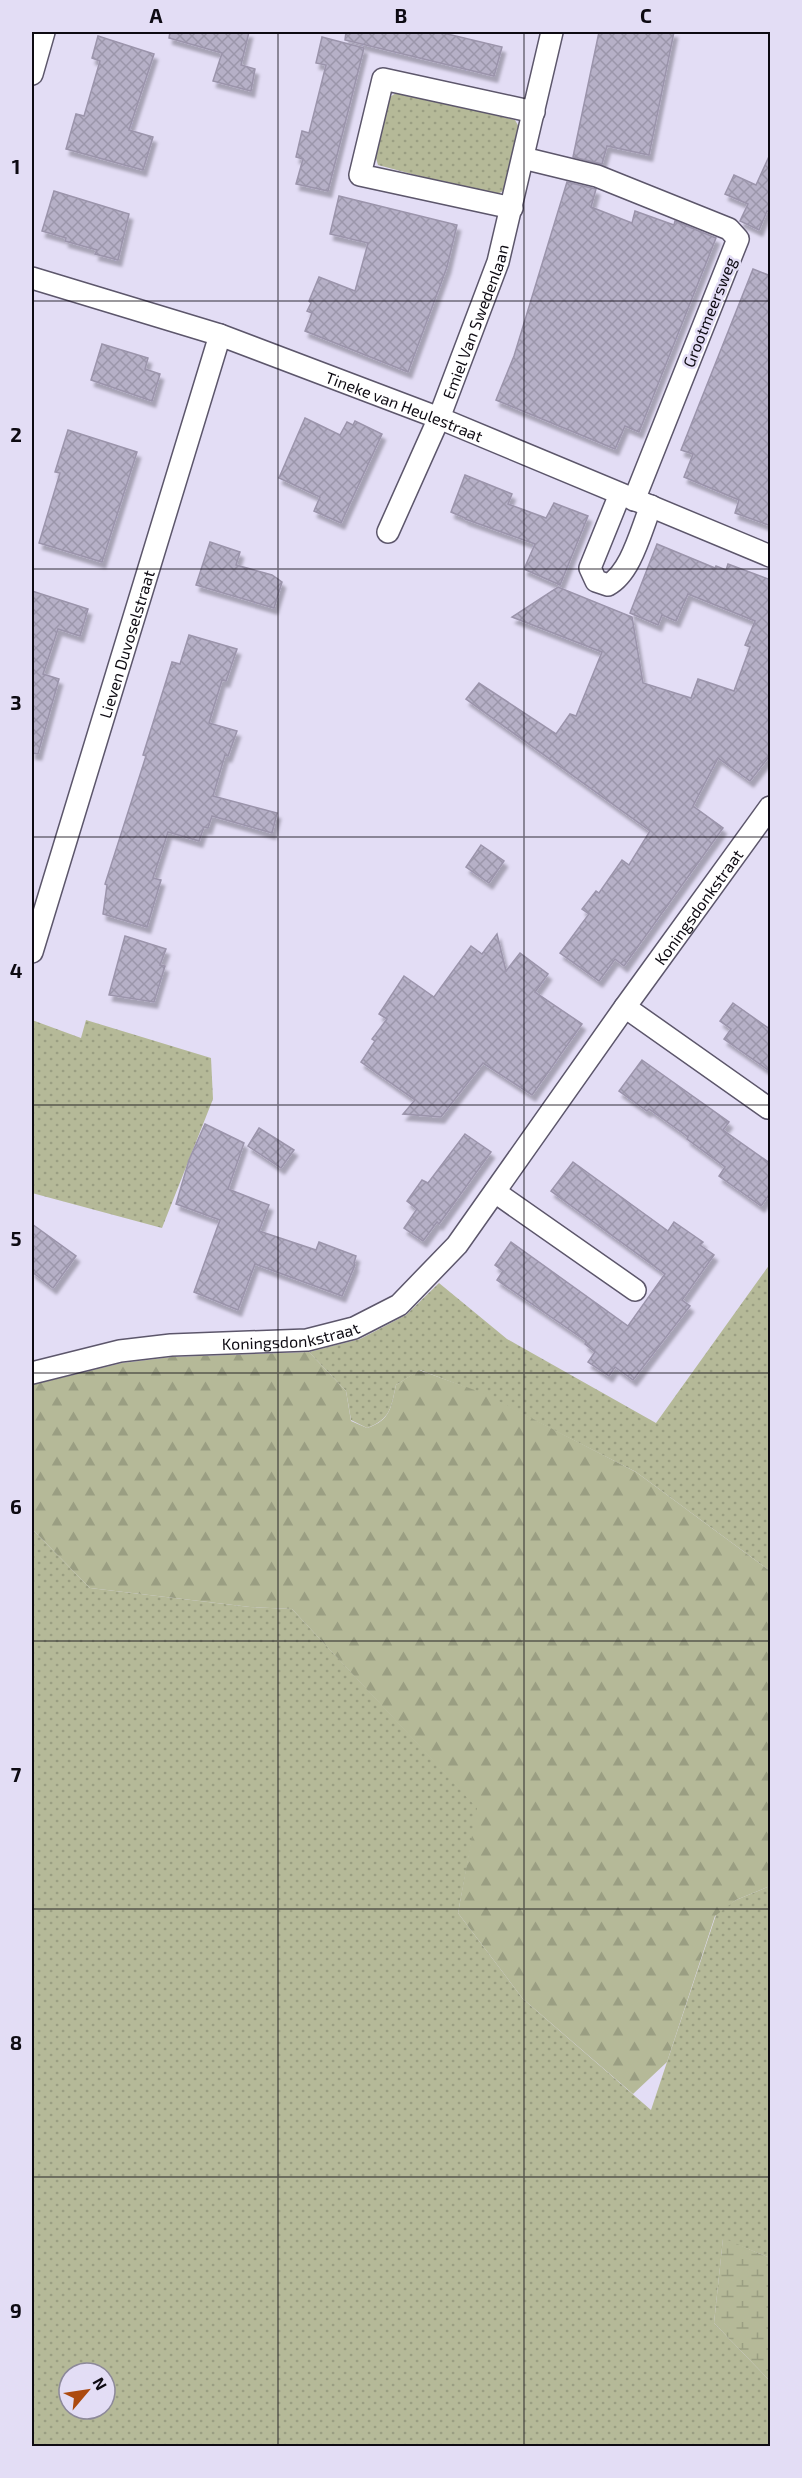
<svg xmlns="http://www.w3.org/2000/svg" width="802" height="2478" viewBox="0 0 802 2478" font-family="'Exo 2',sans-serif">
<defs>
<pattern id="grass-dots" width="8" height="8" patternUnits="userSpaceOnUse" patternTransform="scale(1.5)"><rect width="8" height="8" fill="#b5b998"/><path d="M2 2h.1M6 6h.1" fill="none" stroke="#9a9e82" stroke-width="1.8" stroke-linecap="round"/></pattern>
<pattern id="forest-firs" width="22" height="20" patternUnits="userSpaceOnUse" patternTransform="scale(1.5)"><rect width="22" height="20" fill="#b5b998"/><path d="M5 1l3.5 6h-7zM16 11l3.5 6h-7z" fill="#9a9e82"/></pattern>
<pattern id="wetland-marsh" width="20" height="14" patternUnits="userSpaceOnUse" patternTransform="scale(1.5)"><rect width="20" height="14" fill="#b5b998"/><path d="M1 5h8M5 5V1M11 12h8M15 12V8" fill="none" stroke="#9a9e82"/></pattern>
<pattern id="building-cross-hatch" width="8" height="8" patternUnits="userSpaceOnUse" patternTransform="scale(1.5)"><rect width="8" height="8" fill="#b6b0c7"/><path d="M0 0l8 8M0 8l8-8" fill="none" stroke="#9b96aa"/></pattern>
<filter id="shadow"><feDropShadow dx="3.5" dy="6" stdDeviation="1.5" flood-color="#0004"/></filter>
</defs>
<rect width="100%" height="100%" fill="#e3ddf5"/>
<g fill="url(#grass-dots)" fill-rule="evenodd">
<polygon points="399,91 515,120 519,127 503,191 494,196 378,165 375,155 390,97"/>
<polygon points="32,1020 81,1038 86,1020 211,1058 213,1099 162,1228 32,1193"/>
<path d="M770,1264v307l-134,-99 -153,-78 -63,-24 -24,15c-5,22 -5,34 -29,43l-16,-8 -5,-29 -37,-39 51,-13 46,-24 33,-32 68,56 149,84z"/>
<path d="M32,1529l58,59 160,19 42,2 186,199 -20,105 65,86 128,111 66,-198 19,-12 34,-14v372l-47,-19 -9,84 56,58v65h-738zM69,2373h36v36h-36z"/>
</g>
<path fill="url(#forest-firs)" d="M309,1352l37,39 5,30 16,7c24,-8 24,-21 29,-43l23,-15 64,23 153,79 134,99v315l-34,14 -21,16 -48,146 -34,32 -110,-95 -65,-86 19,-105 -185,-199 -42,-2 -160,-19 -58,-59v-144l90,-22 50,-6z"/>
<polygon fill="url(#wetland-marsh)" points="723,2238 770,2258 770,2381 714,2323"/>
<g fill="url(#building-cross-hatch)" stroke="#9b94ab" stroke-width="1.5" filter="url(#shadow)">
<polygon points="170,32 249,32 241,65 255,69 251,91 213,81 222,53 169,38"/>
<polygon points="346,32 439,32 502,47 494,76 345,40"/>
<polygon points="599,32 674,32 649,155 607,146 602,164 573,157"/>
<polygon points="98,36 154,54 129,130 153,137 143,170 66,149 76,114 84,116 100,61 92,58"/>
<polygon points="322,37 364,48 328,191 296,184 303,159 296,157 302,131 309,133 326,65 316,63"/>
<polygon points="771,152 771,213 767,211 759,230 740,221 748,204 725,194 734,175 756,185"/>
<polygon points="567,182 596,189 591,207 632,223 635,211 674,225 675,221 716,238 639,432 625,426 615,449 496,400 514,356"/>
<polygon points="54,191 129,214 118,260 95,254 97,250 65,241 66,238 42,231"/>
<polygon points="339,196 457,225 447,267 408,372 305,331 312,313 307,311 311,303 309,301 319,277 355,291 368,243 330,234"/>
<polygon points="753,269 771,276 771,448 768,457 771,458 771,526 735,513 739,500 684,477 693,454 681,450"/>
<polygon points="102,344 148,358 145,369 160,374 152,401 91,380"/>
<polygon points="305,418 340,435 347,422 353,425 355,421 382,434 341,523 314,511 320,497 279,478"/>
<polygon points="68,430 137,452 102,562 39,543 60,473 55,472"/>
<polygon points="465,475 512,494 508,504 546,518 554,503 588,516 560,585 524,569 535,544 465,519 465,518 451,512"/>
<polygon points="210,542 240,552 236,565 272,575 282,582 274,608 196,585"/>
<polygon points="657,544 715,568 716,566 726,570 728,564 771,580 771,754 750,781 718,758 693,806 723,828 624,966 615,959 599,981 560,953 589,914 582,909 596,891 599,893 622,860 629,865 650,831 466,699 479,683 556,734 570,714 576,716 602,652 512,617 558,587 632,617 643,683 691,698 698,679 734,691 750,647 745,645 755,621 688,594 676,621 662,615 658,625 630,613"/>
<polygon points="32,591 88,609 80,636 58,629 43,674 59,679 38,754 32,753"/>
<polygon points="189,635 237,649 226,681 222,680 209,723 237,731 228,756 225,755 213,796 277,813 272,833 212,816 208,828 204,827 199,841 168,832 153,878 161,880 147,927 103,914 107,885 105,884 146,756 143,755 172,662 180,664"/>
<polygon points="481,845 504,861 489,883 466,867"/>
<polygon points="497,934 506,971 520,953 548,974 535,992 582,1024 532,1095 483,1063 441,1117 403,1114 415,1100 361,1062 375,1041 372,1039 387,1019 379,1014 404,976 434,997 471,946 482,954"/>
<polygon points="125,936 166,949 160,965 165,966 154,1002 109,995"/>
<polygon points="733,1003 771,1030 771,1072 724,1039 731,1029 720,1021"/>
<polygon points="642,1060 729,1122 723,1130 771,1164 771,1192 761,1206 719,1176 725,1167 687,1139 688,1137 649,1109 647,1111 619,1091"/>
<polygon points="205,1124 244,1143 228,1189 269,1205 259,1231 316,1250 319,1242 356,1256 354,1263 355,1265 342,1296 255,1264 238,1310 194,1292 220,1220 176,1204 189,1160"/>
<polygon points="259,1128 294,1150 281,1168 248,1146"/>
<polygon points="465,1134 491,1152 439,1224 437,1222 423,1241 404,1228 417,1209 407,1201 422,1180 428,1183"/>
<polygon points="573,1162 668,1231 674,1222 703,1242 700,1245 714,1255 682,1300 690,1306 633,1380 615,1367 609,1376 588,1362 595,1352 585,1344 586,1341 497,1280 503,1271 495,1265 511,1242 628,1326 665,1274 551,1191"/>
<polygon points="32,1224 76,1256 53,1288 32,1272"/>
</g>
<g fill="none" stroke-linecap="round" stroke-linejoin="round">
<defs>
<g id="street">
<polyline points="32,74 44,32"/>
<polyline points="523,158 597,176 729,229 738,239 634,500"/>
<polyline points="512,208 360,175 383,79 534,112"/>
<path id="s1" d="M32,278l188,57 219,83 331,138"/>
<path d="M620,494l-30,74 6,13 12,4c23,-12 33,-55 43,-79"/>
<path id="s2" d="M388,532l51,-114 59,-156 54,-230"/>
<path id="s3" d="M32,952l188,-617"/>
<polyline points="625,1007 768,1108"/>
<polyline points="495,1192 635,1290"/>
<path id="s4" d="M32,1373l88,-22 51,-6 136,-5 47,-12 45,-23 58,-60 168,-238 145,-200"/>
</g>
</defs>
<use href="#street" stroke="#5c566b" stroke-width="24"/>
<use href="#street" stroke="#fff" stroke-width="21"/>
</g>
<path fill="none" stroke="#0d0a12" stroke-width="1.5" stroke-opacity="0.55" d="M278,32v2414M524,32v2414M32,301h738M32,569h738M32,837h738M32,1105h738M32,1373h738M32,1641h738M32,1909h738M32,2177h738"/>
<g text-anchor="middle" dominant-baseline="central" stroke-width="5" stroke-linejoin="round" paint-order="stroke">
<g font-size="16" fill="#0d0a12" stroke="#e3ddf5">
<text transform="translate(709 312) rotate(-68)">Grootmeersweg</text>
<text stroke="none"><textPath href="#s2" startOffset="228">Emiel Van Swedenlaan</textPath></text>
<text stroke="none"><textPath href="#s1" startOffset="394">Tineke van Heulestraat</textPath></text>
<text stroke="none"><textPath href="#s3" startOffset="322">Lieven Duvoselstraat</textPath></text>
<text stroke="none"><textPath href="#s4" startOffset="876">Koningsdonkstraat</textPath></text>
<text stroke="none"><textPath href="#s4" startOffset="262">Koningsdonkstraat</textPath></text>
</g>
</g>
<rect width="802" height="2478" fill="none" stroke="#e3ddf5" stroke-width="66"/>
<g transform="translate(87 2391) rotate(61)"><circle r="28" fill="#e3ddf5" stroke="#8d899a" stroke-width="1.5"/>
<path d="M0-4.5L10 22L0 15L-10 22Z" fill="#ac4a0f"/>
<text y="-9" font-size="16" font-weight="bold" text-anchor="middle" fill="#0d0a12">N</text>
</g>
<rect x="33" y="33" width="736" height="2412" fill="none" stroke="#0d0a12" stroke-width="2"/>
<g font-size="20" text-anchor="middle" font-weight="bold" fill="#0d0a12">
<text x="156" y="23">A</text>
<text x="401" y="23">B</text>
<text x="646" y="23">C</text>
<text x="16" y="174">1</text>
<text x="16" y="442">2</text>
<text x="16" y="710">3</text>
<text x="16" y="978">4</text>
<text x="16" y="1246">5</text>
<text x="16" y="1514">6</text>
<text x="16" y="1782">7</text>
<text x="16" y="2050">8</text>
<text x="16" y="2318">9</text>
</g>
</svg>
